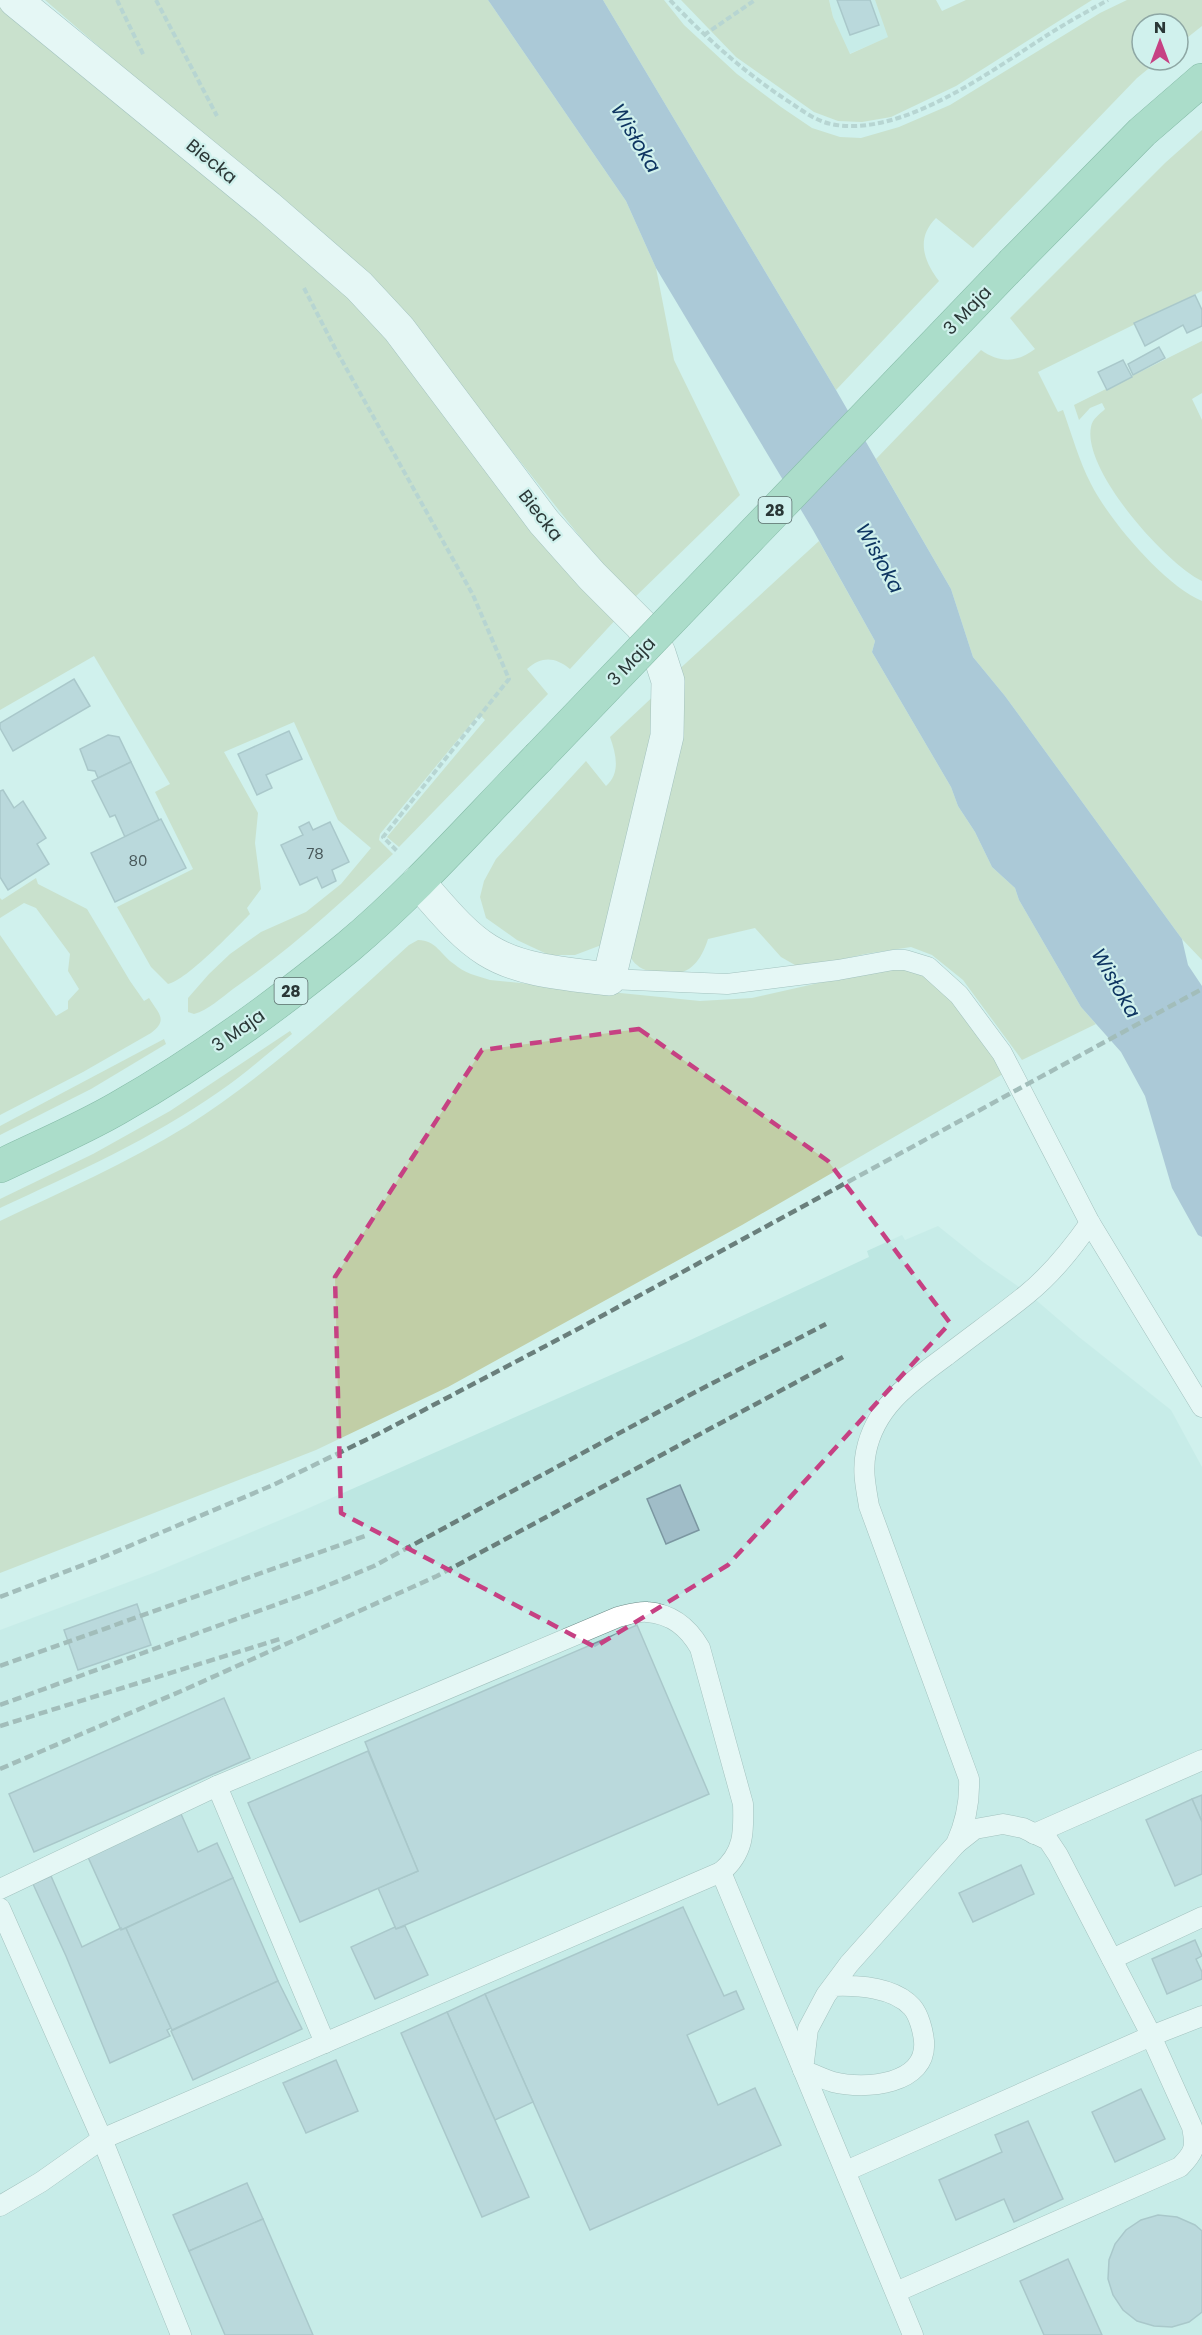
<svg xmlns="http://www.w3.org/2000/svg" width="1202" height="2335" viewBox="0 0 1202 2335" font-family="Poppins,sans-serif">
<rect width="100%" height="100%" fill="#d0f1ed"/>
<g fill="#bde7e2">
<polygon points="829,0 875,0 889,37 849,54 833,17"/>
<polygon points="938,1226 983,1262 1029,1294 1079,1337 1171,1410 1202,1467 1202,2335 0,2335 0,1630 153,1573 302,1511 686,1342 869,1257 867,1251 902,1235 905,1240"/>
</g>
<g fill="#c1cea6">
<path d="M0,0l339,281 280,335 -49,53c-15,-12 -28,-13 -43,0l21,25 -149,153 -12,-10 98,-117 -6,-6 -99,120 -1,6 14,14c-51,48 -102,95 -160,135 -12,9 -25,21 -39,25l-6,-2v-14l21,-24 21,-20 31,-22 45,-20 35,-28 30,-36 -33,-28 -44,-98 -70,30 34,61 -3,30 6,46 -14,19 3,6c-16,16 -63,66 -82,70l-17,-17 -34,-60 76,-38 -38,-77 15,-8 -76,-128 -94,54z"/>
<polygon points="45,0 488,0 626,201 656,268 674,360 740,495 631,601 416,330 346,260"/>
<path d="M603,0h61l20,25 53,49 44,33 31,21 28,9 21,1 38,-11 51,-22 150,-92 27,-13h75v26l-24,19v-21h-36v36h17l-22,18 -164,170 -37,-30c-20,20 -13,42 3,63l-103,109z"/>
<polygon points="681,0 829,0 833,17 850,54 888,37 875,0 936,0 942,11 966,0 1092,0 956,86 891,117 862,122 838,121 814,112 736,57"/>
<path d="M1202,130v161l-164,81 20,40 5,-2c9,25 16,51 28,74 18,36 74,102 111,117v359l-20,-21 -177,-243 -32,-39 -22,-68 -75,-130 105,-109c18,13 36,13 54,-1l-25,-31 155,-155z"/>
<path d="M1202,341v52l-10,6 10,21v161c-36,-17 -120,-111 -111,-154 1,-8 9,-13 14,-18l-3,-6 -12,5 -11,12 -5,-15z"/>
<path d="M819,541l56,100 -3,11 79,135 7,19 17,26 17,35 23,21 4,12 62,107 15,17 -74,36 -59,-80 -31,-25 -21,-8 -46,7 -53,12 -17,-1 -14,-8 -26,-29 -47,11c-8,25 -21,39 -48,34 -8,-2 -17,-2 -23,-8 -6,-4 -9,-14 -13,-20l50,-271z"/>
<path d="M660,690l3,29 -59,225 -29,11h-26l-32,-15 -31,-22 -6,-21 4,-16 12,-22 90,-98 20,25c15,-13 10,-32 4,-49z"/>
<path d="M36,878l2,6 49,25 43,72 14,20 5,-3c9,15 20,22 2,35l-68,39 -83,43v-180l56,81 12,-7v-8l11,-12 -11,-18 2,-17 -34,-46 -12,-5 -24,15v-20l2,2z"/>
<path d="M418,940c18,0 23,15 36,24 10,9 23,12 36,16l210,21 52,-3 133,-30 28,1 12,8 27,25 36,43 15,29 -261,151 -294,162 -132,63 -316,123v-352c63,-30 127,-58 187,-95 80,-51 152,-117 222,-181z"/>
<path d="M290,1031l2,3c-24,19 -47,40 -72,57 -68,48 -145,82 -220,117v-9l93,-45 77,-43z"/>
<polygon points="164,1039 166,1044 91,1089 0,1135 0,1126"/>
</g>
<polygon fill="#7f9abc" points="488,0 603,0 836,390 951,589 973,657 1005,696 1182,939 1188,965 1202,986 1202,1237 1198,1235 1172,1188 1145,1096 1121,1052 1081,1007 1019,900 1015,888 992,867 975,832 958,806 951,787 872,652 875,641 813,530 656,268 626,201"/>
<g fill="#a0bdc8" stroke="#7b97a1" stroke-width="1.5">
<polygon points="837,0 870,0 879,25 850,35"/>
<polygon points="1195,295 1202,310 1202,326 1187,333 1183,325 1145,346 1134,323"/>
<polygon points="1159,347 1165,358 1133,375 1128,364"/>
<polygon points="1123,360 1132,377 1107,390 1098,372"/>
<polygon points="74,679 90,706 13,751 0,728 0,723"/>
<polygon points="289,731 302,759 266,775 272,788 257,795 238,754"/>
<polygon points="108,735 119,737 131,762 98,778 95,771 88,770 80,749"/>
<polygon points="131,762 159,820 125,837 115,815 110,817 92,781"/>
<polygon points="3,790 14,808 23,801 46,838 37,844 49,864 8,890 0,877 0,791"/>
<polygon points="161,819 186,868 115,902 91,853"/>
<polygon points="309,822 313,830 330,822 349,862 332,870 336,881 322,888 317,877 300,885 281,845 303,835 299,827"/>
<polygon points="680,1485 699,1530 666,1544 647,1499"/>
<polygon points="137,1604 151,1645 78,1670 64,1630"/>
<polygon points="637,1625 709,1794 396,1929 378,1888 418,1871 365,1742"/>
<polygon points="224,1698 250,1758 34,1852 9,1794"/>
<polygon points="368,1751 418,1871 300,1922 248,1803"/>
<polygon points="1202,1795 1202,1822 1192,1799"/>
<polygon points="1192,1799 1202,1822 1202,1874 1175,1886 1146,1820"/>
<polygon points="181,1814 198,1852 217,1843 233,1878 121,1930 88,1857"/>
<polygon points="1021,1865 1034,1894 973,1922 959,1893"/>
<polygon points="51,1876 82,1947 121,1928 121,1930 126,1928 171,2028 167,2030 170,2036 110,2063 66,1956 33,1884"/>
<polygon points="233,1878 278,1981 172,2030 126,1928"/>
<polygon points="683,1907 724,1996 736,1991 744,2009 687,2035 718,2105 755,2088 781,2145 590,2230 485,1994"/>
<polygon points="405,1926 428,1975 375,1999 351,1947 395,1927 396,1929"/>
<polygon points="1195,1940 1202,1956 1196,1959 1202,1972 1202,1979 1167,1994 1152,1959"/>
<polygon points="278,1981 302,2029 193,2080 171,2031"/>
<polygon points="485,1994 533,2102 495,2120 447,2012"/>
<polygon points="447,2012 529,2197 482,2217 401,2033"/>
<polygon points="336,2060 358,2111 306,2133 283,2083"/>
<polygon points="1141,2089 1165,2139 1115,2162 1092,2112"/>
<polygon points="1028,2121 1063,2199 1014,2222 1004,2199 956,2220 939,2180 1002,2152 995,2135"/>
<polygon points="247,2183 263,2219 189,2251 173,2215"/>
<polygon points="1158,2215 1177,2217 1195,2225 1202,2231 1202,2312 1189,2322 1172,2327 1154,2326 1137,2321 1123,2310 1113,2295 1108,2279 1109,2260 1115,2244 1126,2230 1141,2220"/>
<polygon points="263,2219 313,2335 225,2335 189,2251"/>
<polygon points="1068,2259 1102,2335 1044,2335 1020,2281"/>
</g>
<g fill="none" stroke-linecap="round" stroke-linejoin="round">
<defs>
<g id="service">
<polyline points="609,979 727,984 838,970 893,960 905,960 928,967 959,995 1002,1053 1090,1223 1202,1407"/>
<polyline points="217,1786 325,2043"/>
<polyline points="1034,1834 1202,1760"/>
<path d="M0,1889l217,-103 401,-169c9,-2 20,-6 29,-5 25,2 41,15 53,36l43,156c1,28 1,49 -22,68"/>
<polyline points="0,1908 102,2139 181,2335"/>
<polyline points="1112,1959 1202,1917"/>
<path d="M833,1986c24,-1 61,1 79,21 7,8 11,24 12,34 4,44 -59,49 -91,41 -10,-3 -20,-8 -30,-12l5,-41 18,-34 23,-31 107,-120c10,-22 14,-41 13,-65l-100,-273c-3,-18 -7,-35 -3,-54 9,-46 45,-70 80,-96 27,-21 54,-40 80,-61 26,-21 45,-45 64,-72"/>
<polyline points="846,2171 1151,2036 1202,2016"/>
<polyline points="0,2206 41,2182 102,2139 721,1872 913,2335"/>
<path d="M896,2292l284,-125c15,-15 16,-20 12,-40l-45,-100 -89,-172 -10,-15 -25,-12 -20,-4 -28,5 -19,15"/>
</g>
<path id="minor" d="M15,0l253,207 91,79 40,43 145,193 48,54 49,49 14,20 4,8 9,28 -1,55 -58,243c-40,-5 -87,-7 -122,-29 -27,-17 -48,-45 -69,-68"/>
<g id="primary">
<polyline points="1013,263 1142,132 1202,80"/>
<path d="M0,1166c39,-19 80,-36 118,-58 81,-46 158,-102 230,-161 68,-57 128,-126 190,-189"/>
</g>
</defs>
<use href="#service" stroke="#6c8a87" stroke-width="21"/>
<use href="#minor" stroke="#6c8a87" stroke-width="34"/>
<use href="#primary" stroke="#2a7b52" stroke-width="34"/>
<g stroke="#99b4b1" stroke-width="4" stroke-dasharray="6 3" stroke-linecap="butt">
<polyline points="117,0 144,56"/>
<polyline points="156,0 217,116"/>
<path d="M670,0c37,39 76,74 121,103 12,8 25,18 40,21 70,15 161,-54 218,-90 19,-12 39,-23 59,-34"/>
<polyline points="704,35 755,0"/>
<polyline points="304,288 336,350 473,595 509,679 383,837 398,852"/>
</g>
<use href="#service" stroke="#fff" stroke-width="20"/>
<use href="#minor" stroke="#fff" stroke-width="33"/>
<use href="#primary" stroke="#7fc5a0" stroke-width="33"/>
<g stroke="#6a7f7c" stroke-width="4.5" stroke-dasharray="9 4.5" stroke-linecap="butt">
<polyline points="0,1597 101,1558 273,1485 382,1432 576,1330 1202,989"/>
<polyline points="0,1666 368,1535"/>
<polyline points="0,1705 319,1589 374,1566 686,1397 826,1324"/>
<polyline points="0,1726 283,1638"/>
<polyline points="0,1769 186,1689 437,1576 843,1357"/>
</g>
<defs>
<polyline id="primary-bridge" points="538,758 1013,263"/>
</defs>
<use href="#primary-bridge" stroke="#2a7b52" stroke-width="34" stroke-linecap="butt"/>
<use href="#primary-bridge" stroke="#7fc5a0" stroke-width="33"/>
</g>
<path d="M0 0H1202V2335H0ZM639,1029l189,132 122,162 -222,242 -133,82 -254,-134 -6,-236 147,-227z" fill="#d0f1ed" fill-opacity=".55" fill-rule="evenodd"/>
<path fill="none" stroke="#c64183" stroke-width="4.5" stroke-dasharray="12 8" stroke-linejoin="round" d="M639,1029l189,132 122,162 -222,242 -133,82 -254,-134 -6,-236 147,-227z"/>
<g text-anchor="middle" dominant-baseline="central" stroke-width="4.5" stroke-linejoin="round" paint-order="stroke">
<g font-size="15" fill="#48585a">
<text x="315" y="853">78</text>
<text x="138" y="860">80</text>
</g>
<g fill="#d0f1ed" stroke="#5c6f6d" stroke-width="1.5">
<rect x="758.5" y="497" width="33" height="26" rx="4.5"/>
<rect x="274.5" y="978" width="33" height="26" rx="4.5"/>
</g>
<g font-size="16" font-weight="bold" fill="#2a3736">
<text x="775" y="510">28</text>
<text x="291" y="991">28</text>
</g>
<g font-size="18" fill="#2a3736" stroke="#d0f1ed">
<text transform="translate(212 161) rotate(39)">Biecka</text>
<text transform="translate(967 310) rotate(-46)">3 Maja</text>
<text transform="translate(541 515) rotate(52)">Biecka</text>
<text transform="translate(631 661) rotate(-46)">3 Maja</text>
<text transform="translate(238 1030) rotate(-35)">3 Maja</text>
</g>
<g font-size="20" font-style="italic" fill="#0e3561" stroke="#d0f1ed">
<text transform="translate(636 138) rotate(59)">Wisłoka</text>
<text transform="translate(880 558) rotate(61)">Wisłoka</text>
<text transform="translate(1116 983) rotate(60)">Wisłoka</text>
</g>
</g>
<g transform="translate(1160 42)"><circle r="28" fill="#d0f1ed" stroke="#8ea7a4" stroke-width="1.5"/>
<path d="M0-4.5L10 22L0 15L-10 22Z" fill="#c64183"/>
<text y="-9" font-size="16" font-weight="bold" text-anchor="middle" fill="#2a3736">N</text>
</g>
</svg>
